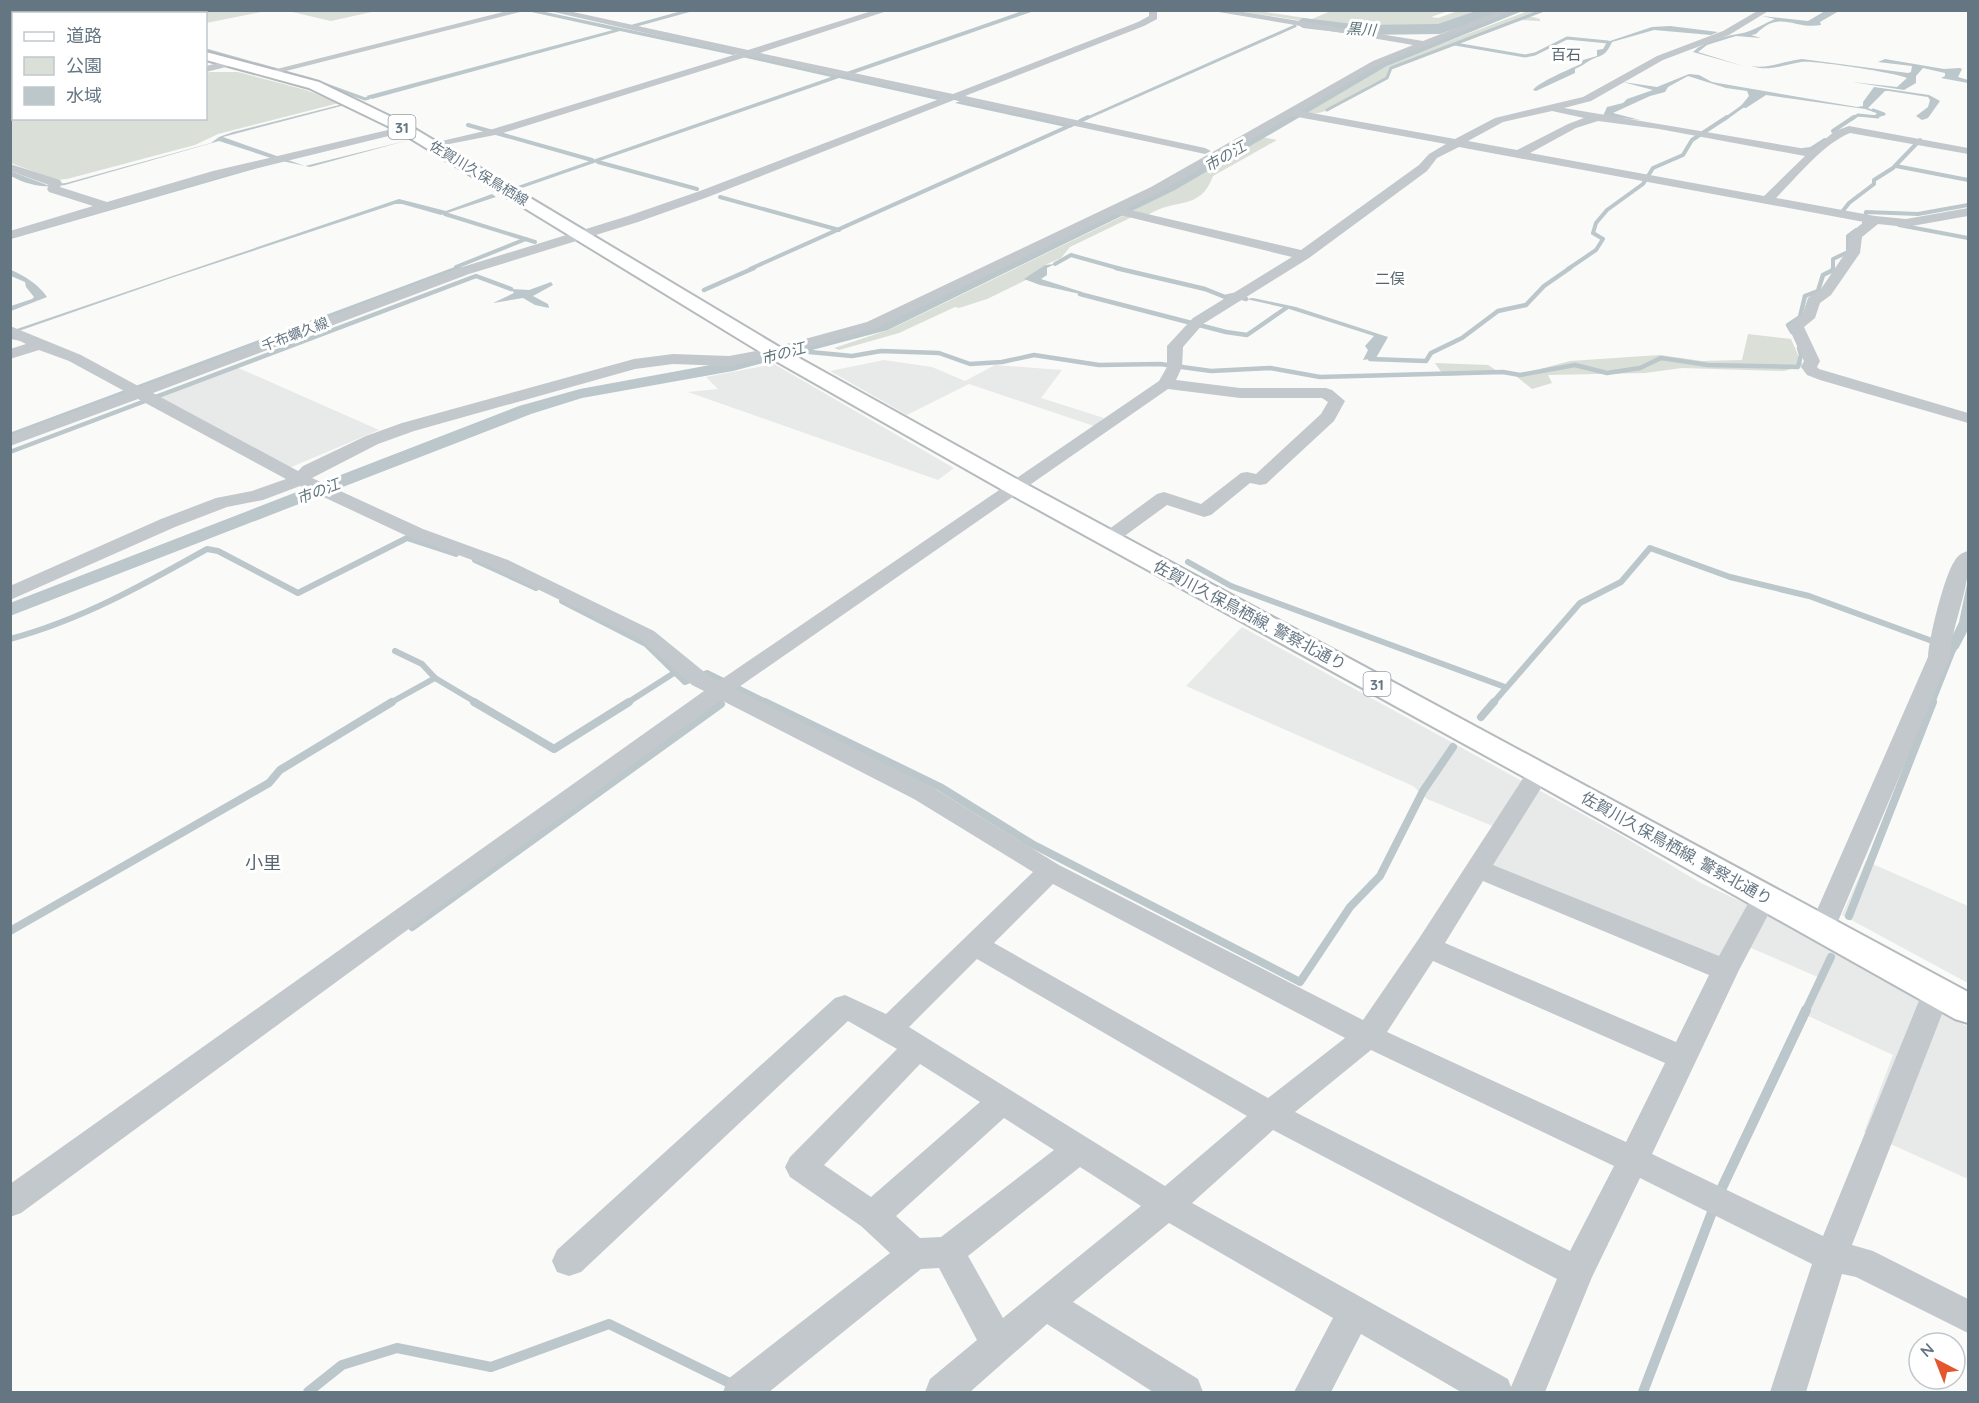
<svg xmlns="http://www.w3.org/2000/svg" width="1979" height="1403" viewBox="0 0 1979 1403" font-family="Quicksand,'Noto Sans JP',sans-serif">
<rect width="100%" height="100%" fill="#fafaf8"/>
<g fill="#e8e9e9">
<polygon points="884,360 932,367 965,381 995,365 1062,370 1041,398 1104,418 1094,426 969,384 907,415 830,371"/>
<polygon points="774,364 954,468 938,480 688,392 718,389 706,377"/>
<polygon points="234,366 379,430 289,468 152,396"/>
<polygon points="1242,627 1624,837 1699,882 1755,908 1968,1027 1968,1179 1864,1132 1893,1055 1804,1014 1820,978 1735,941 1724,966 1489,867 1512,834 1427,799 1413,786 1186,686"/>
<polygon points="1866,861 1968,906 1968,983 1842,915"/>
</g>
<g fill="#dadfd7">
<polygon points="131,10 266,11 206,23 206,14 116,14"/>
<polygon points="1333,10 1448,11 1431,17 1438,18 1458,11 1480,11 1438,26 1426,28 1350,28 1238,11 1258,11 1312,19"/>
<polygon points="288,11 376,11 331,21"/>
<path d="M1528,11h16l-15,5 11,3v2l-19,-1 -21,6 -103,40 -6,2 -4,10c-26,7 -56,41 -82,35l89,-51z"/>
<polygon points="210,72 238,72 306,90 339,103 218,134 195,145 67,179 56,180 11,163 10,121 20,118 206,118 206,73"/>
<path d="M1262,137l15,3 -64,36c-13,36 -38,21 -65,39l-16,-4z"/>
<polygon points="1125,215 1132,217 1070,247 1061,258 1045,265 1026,280 987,299 959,308 955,307 899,333 839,350 834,348 891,329"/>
<polygon points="1748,334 1791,339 1803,366 1784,371 1682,368 1645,373 1548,375 1552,383 1532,389 1517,377 1535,374 1540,369 1570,361 1660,355 1702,361 1742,360"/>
<polygon points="1435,363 1488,365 1500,373 1444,376"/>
</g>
<g fill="#bbc7cb">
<polygon points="527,11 541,11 740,53 733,55 620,31 372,99 366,96 613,30"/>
<polygon points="1022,11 1034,11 847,76 944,97 938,100 839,78 522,188 518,186 831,77 742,57 749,55 838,75"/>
<path d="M1825,11h14l-19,11 1,3c-27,5 -41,-16 -65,9l-5,1 10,3 -25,-2 -29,9 -9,7 45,14 -50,-14c12,-12 33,-16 50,-19 10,-2 22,-10 32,-14l-13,-3 46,5z"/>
<path d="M1670,26l48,6 -7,3 -57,-5 -42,12c-7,16 -11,12 -23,19 -5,3 -9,6 -14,8v4l-39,18 -3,-1c6,-8 37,-21 48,-26l2,-4 14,-4v-6l6,-1 4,-7 45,-15z"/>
<path d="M1802,59l106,14 3,-1 1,-6 -34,-4 7,-3 59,10 16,-1 2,1 -4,8 10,3v3l-27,-5 4,-2v-3l-22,-5 -7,8v7l-12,7 -52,-8 45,5 10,-9c-10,-5 -94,-18 -106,-16 -19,3 -32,10 -50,4 18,3 32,-5 51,-7z"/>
<polygon points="1689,74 1699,75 1712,82 1857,107 1863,106 1863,102 1874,87 1929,95 1940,101 1928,118 1922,120 1916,116 1928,107 1930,100 1928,97 1889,91 1885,91 1868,108 1882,114 1878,117 1853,116 1875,116 1877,113 1865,109 1766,95 1746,108 1740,107 1749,96 1747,91 1726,88 1688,76 1668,87 1665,92 1650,96 1613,113 1640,120 1603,116 1607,107 1623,103 1627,99 1653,90 1623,82 1657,87"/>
<polygon points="960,101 1076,125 1070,128 955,103"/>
<path d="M343,104l2,1 -122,32 82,29 104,-26 -99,27 -28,-6 -271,78v-2l266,-77 -58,-19 -154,44c-20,3 -36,1 -54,-9l-1,-5 37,14 19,-2 145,-40 8,-6 14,-5z"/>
<polygon points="492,194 496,197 441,215 402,204 395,204 171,278 13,333 21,341 11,339 11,331 399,199 446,211"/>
<polygon points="1055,264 1047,268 1047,275 1041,279 1082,292 1080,294 1040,285 1024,279 1045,265"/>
<path d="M11,270c14,6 27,14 36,27l-36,14v-5l21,-7 2,-2 -8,-10 -1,-5 -14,-6z"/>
<polygon points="551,282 553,285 533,296 548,304 549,308 535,305 523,298 493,303 514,293 511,289 529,290"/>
<polygon points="1253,298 1296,307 1388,337 1376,358 1363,360 1368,350 1365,346 1374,336 1286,308 1246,299"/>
<polygon points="1968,579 1968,630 1958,649 1948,645 1959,622"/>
</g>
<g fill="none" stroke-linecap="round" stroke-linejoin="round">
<g stroke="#bbc7cb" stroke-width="3">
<polyline points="633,26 691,10"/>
<polyline points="1455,44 1525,56 1535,54 1567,38 1608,42"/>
<polyline points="206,50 310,79 365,99 369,98"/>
<polyline points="10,71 14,72"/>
<polyline points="1327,110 1387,78 1391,68 1544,10"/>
<polyline points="10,119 14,118"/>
<polyline points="1085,119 1295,26"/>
<polyline points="1725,119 1750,101"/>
<polyline points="1852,119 1858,115 1878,117 1876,116 1884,114 1873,110"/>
</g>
<g stroke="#bbc7cb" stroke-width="4">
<polyline points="10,119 14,118"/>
<polyline points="1080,121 1088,117"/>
<polyline points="468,125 592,160"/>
<polyline points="1833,131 1854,117"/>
<polyline points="1803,150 1811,149 1825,140"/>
<polyline points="598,162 697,189"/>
<polyline points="1896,166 1968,180"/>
<polyline points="720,197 839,230"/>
<polyline points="1842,212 1849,203 1874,184 1874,180 1893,168 1920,140"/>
<polyline points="445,214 535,242"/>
<polyline points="1864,223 1866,212 1918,214 1968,205"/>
<polyline points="1899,225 1968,238"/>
<polyline points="1055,264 1071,255 1121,269"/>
<polyline points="456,269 459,268 456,267 526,239"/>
<polyline points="750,269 1067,127"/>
<polyline points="1568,269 1596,250 1603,239 1593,233 1596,223 1607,210 1643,184 1653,168 1683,155 1692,140 1727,117"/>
<polyline points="1833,269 1833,259 1848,252 1848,236 1856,230"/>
</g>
<g stroke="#bbc7cb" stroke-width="4.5">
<polyline points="1116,268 1205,289 1225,297 1234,295 1246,299"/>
<polyline points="704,290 754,268"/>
<polyline points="1080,294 1226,332 1247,335 1286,308"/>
<polyline points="1792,332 1788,325 1800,317 1805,296 1818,291 1823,275 1833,270 1833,268"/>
<polyline points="799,351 852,356 881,351 939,353 970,364 1002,362 1034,355 1099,365 1160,364 1211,371 1270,368 1320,377 1503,372 1520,375 1575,365 1607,373 1640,368 1661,358 1708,365 1798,367 1801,355 1799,348"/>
<polyline points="1370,359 1426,361 1431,353 1462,338 1498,311 1526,305 1544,286 1570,268"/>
<polyline points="10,435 458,268"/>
<polyline points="10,452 476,276 511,289"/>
</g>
<g stroke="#bbc7cb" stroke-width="6">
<polyline points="475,560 536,588"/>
<polyline points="1188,562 1231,586 1505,687"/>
<polyline points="562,601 646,644 685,682 707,673 768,703"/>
<path d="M10,639c71,-19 133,-54 197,-90l11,2 80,42 109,-55 49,16"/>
<polyline points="395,651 422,664 435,678 477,703"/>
<polyline points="390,703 435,678"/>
<polyline points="627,703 674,673"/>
<polyline points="1493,703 1580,603 1621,582 1650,548 1730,577 1809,596 1954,649"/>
<polyline points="1932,703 1955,645"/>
</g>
<g stroke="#bbc7cb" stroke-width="8">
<polyline points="474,702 554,749 629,702"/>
<polyline points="765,702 940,787 1032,844 1300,982 1350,907 1380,876 1423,791 1453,747"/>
<polyline points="1481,717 1494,702"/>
<polyline points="1849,916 1933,702"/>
<polyline points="412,927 721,704"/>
<polyline points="10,931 269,783 280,770 392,702"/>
<polyline points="1805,1012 1831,957"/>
</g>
<g stroke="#bbc7cb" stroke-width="10">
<polyline points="1719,1194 1806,1010"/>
<polyline points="308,1392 342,1365 397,1348 491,1367 609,1324 748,1392"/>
<polyline points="1643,1392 1714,1207"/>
</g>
<polygon fill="#bbc7cb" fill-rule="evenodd" points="1512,10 1525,10 1387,66 1175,190 888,330 733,371 582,398 531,414 10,616 10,603 519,406 580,389 732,361 878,324 1167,184 1381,62"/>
<g fill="#bbc7cb" fill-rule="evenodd">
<polygon points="117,10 114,14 88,14 90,10"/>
<polygon points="1479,10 1502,10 1500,13 1440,34 1362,35 1303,28 1295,23 1303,18 1362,25 1438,24"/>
<rect x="10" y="26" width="4" height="10"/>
</g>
<defs>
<g id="major">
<polygon points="49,10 65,10 69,14 53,14"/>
<polygon points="206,52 319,82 410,126 781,348 1024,483 1968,992 1968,1023 1955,1019 1528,779 1008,493 767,356 400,132 309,88 206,60"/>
</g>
</defs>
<use href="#major" stroke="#b5babe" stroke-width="4"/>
<g fill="#c3c8cc" fill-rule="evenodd">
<polygon points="114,10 130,10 123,14 107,14"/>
<polygon points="511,10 528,10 266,76 261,73"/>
<path d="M545,10h19l184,40 127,-40h15l-130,43 193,41 185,-72 11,-6v-6h8v9l-13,7 -179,70 240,52 6,3 -6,3 -251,-54 -246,97 -70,25 -169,52 -316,119 145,78 5,-5 63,-30 36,-13 232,-64 39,-5 56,2 43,-8 95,-26 284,-135 222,-126 40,-16 -206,-35h24l192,31 79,-31h13l-136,55 -78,46 154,28 40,-21 88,-21 74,-41 66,-25 36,-21h11l-41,25 -66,25 -72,41 -27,7 248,42 23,-19 14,-5 119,22v6l-118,-21c-26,10 -54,45 -74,65l99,18 31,3 62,-11v8l-62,11 -28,-3 -16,13 -2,16 -29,42 -11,8 -5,15 -11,9 16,34 -3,6 2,2 149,44v10l-148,-43 -13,-5 -6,-8 3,-6 -16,-35 15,-13 5,-15 13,-9 25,-37 4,-19 14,-11 -405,-75 -22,11 -10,13 -118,87 -106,66 -20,23 -1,20 -6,13 64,8h86l6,2 13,11 -11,20 -68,63 -6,1 -10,-2 -39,32 -7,2 -37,-12 -52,38h-14l-3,-4 3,-4 56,-41 7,-2 37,12 40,-31 6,-1 9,2 65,-60 7,-12 -6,-4h-82l-72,-9 -432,300 196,98 127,78 304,155 55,-80 113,-174 8,-2 8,2 4,6 -58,93 226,91 37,-67 9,-2 9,2 4,7 -39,74 -87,184 171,82 100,-245 4,-8 10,-3 10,3 4,8 -99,254 21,6 95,48v34l-112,-56 -14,-3 -36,118h-36l42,-128 -172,-86 -48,99 -47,115h-84l-100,-58 -30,58h-37l39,-74 -164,-95 -96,79 125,77 5,13h-50l-106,-68 -77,68h-45l5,-13 47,-39 -38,-72 -18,1 -152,123h-46l5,-13 162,-126 -29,-27 -71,-49 -5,-10 5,-10 107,-108 -49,-28 -267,251 -12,4 -12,-4 -5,-11 5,-11 278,-252 10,-3 41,19 147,-142 -119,-73 -193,-99 -700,513 -11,4v-33l694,-493 -12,-6 -52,-46 -146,-71 -85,-31 -109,-51 -37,14 -36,7 -52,20 -165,73v-14l151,-67 55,-21 36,-7 34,-12 -148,-80 -128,47v-11l116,-43 -57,-31 -30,-11 -29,9v-10l16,-5 -16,-8v-10l71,29 59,32 319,-119 169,-52 72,-25 242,-93 -193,-42 -249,78 -71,14v-4l64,-15 244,-75zM1552,111l32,7 -16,6 -51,26 -49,-9 35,-19zM1292,116l154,28 -17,10 -10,11 -118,85 -175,-41 33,-16zM1598,121l61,8 146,27 -41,40 -234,-43 46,-25zM1116,214l176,43 -99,61 -26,28v21l-8,14 -440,300 -11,-6 -54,-44 -146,-71 -85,-31 -111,-51 66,-34 36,-13 221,-62 38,-5 56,2 51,-11 97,-27zM1483,881l226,94 -33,67 -231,-99zM1053,884l292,154 -77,60 -274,-155zM977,959l270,157 -82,70 -256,-159zM1433,961l232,102 -39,79 -239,-110zM1371,1050l243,116 -44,85 -275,-139zM920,1064l60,38 -109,95 -47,-32zM1004,1118l50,32 -113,87 -21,1 -24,-22zM1273,1130l284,149 -46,108 -3,-8 -316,-176zM1080,1167l61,39 -138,112 -35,-62z"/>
<polygon points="14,31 14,37 10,38 10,32"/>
<polygon points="231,60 236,63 234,65 206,72 206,66"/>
<polygon points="10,113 14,113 14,118 17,118 10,119"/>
<polygon points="405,126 409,127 409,131 221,177 10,239 10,231 93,206 49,192 47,189 49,185 10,171 10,164 60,180 62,183 60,187 107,202 213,171"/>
<path d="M1968,551c4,36 -16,70 -18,106l-114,269 -3,7 -10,3 -10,-3 -3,-7 118,-269c1,-19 16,-80 26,-95 3,-6 7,-9 14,-11z"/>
</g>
<use href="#major" fill="#fff" fill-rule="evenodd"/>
</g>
<g text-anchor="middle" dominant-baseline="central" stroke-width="6" stroke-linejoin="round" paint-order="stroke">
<g font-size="14" fill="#657683" stroke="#fff">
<text transform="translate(479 173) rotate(31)">佐賀川久保鳥栖線</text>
<text transform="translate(295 334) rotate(-21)">千布蠣久線</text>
</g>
<g font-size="15" font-style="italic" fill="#60757c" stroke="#fff">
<text transform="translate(1361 29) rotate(4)">黒川</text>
<text transform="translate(1225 156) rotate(-30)">市の江</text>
<text transform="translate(783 353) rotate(-15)">市の江</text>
<text transform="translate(318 491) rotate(-21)">市の江</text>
</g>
<g font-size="15" fill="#57646e" stroke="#fff">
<text x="1566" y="54">百石</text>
<text x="1390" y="278">二俣</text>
</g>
<g fill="#fff" stroke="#939fa8" stroke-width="1.5">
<rect x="388.5" y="115" width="27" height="24" rx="4.5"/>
<rect x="1363.5" y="672" width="27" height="24" rx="4.5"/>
</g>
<g font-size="15" font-weight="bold" fill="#657683">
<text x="402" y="127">31</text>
<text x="1377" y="684">31</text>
</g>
<g font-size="16" fill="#657683" stroke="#fff">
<text transform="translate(1250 615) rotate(28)">佐賀川久保鳥栖線, 警察北通り</text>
<text transform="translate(1677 848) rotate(29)">佐賀川久保鳥栖線, 警察北通り</text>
</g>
<g font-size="18" fill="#57646e" stroke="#fff">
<text x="263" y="862">小里</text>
</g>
</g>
<rect width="1979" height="1403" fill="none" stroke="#657683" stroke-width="24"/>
<rect x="12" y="12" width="195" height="108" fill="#ffffff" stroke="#c1c8cd" stroke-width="1.5"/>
<rect x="24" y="32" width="30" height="9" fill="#ffffff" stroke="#c1c8cd" stroke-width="1.5"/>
<text x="66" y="42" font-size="18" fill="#657683">道路</text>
<rect x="24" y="57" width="30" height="18" fill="#dadfd7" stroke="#c1c8cd" stroke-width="1.5"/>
<text x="66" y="72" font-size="18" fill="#657683">公園</text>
<rect x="24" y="87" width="30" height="18" fill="#bbc7cb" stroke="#c1c8cd" stroke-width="1.5"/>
<text x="66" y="102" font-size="18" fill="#657683">水域</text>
<g transform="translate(1937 1361) rotate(318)"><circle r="28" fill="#ffffff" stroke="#c1c8cd" stroke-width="1.5"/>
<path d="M0-4.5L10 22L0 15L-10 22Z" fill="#e4572e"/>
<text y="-9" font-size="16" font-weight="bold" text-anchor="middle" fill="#657683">N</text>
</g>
</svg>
